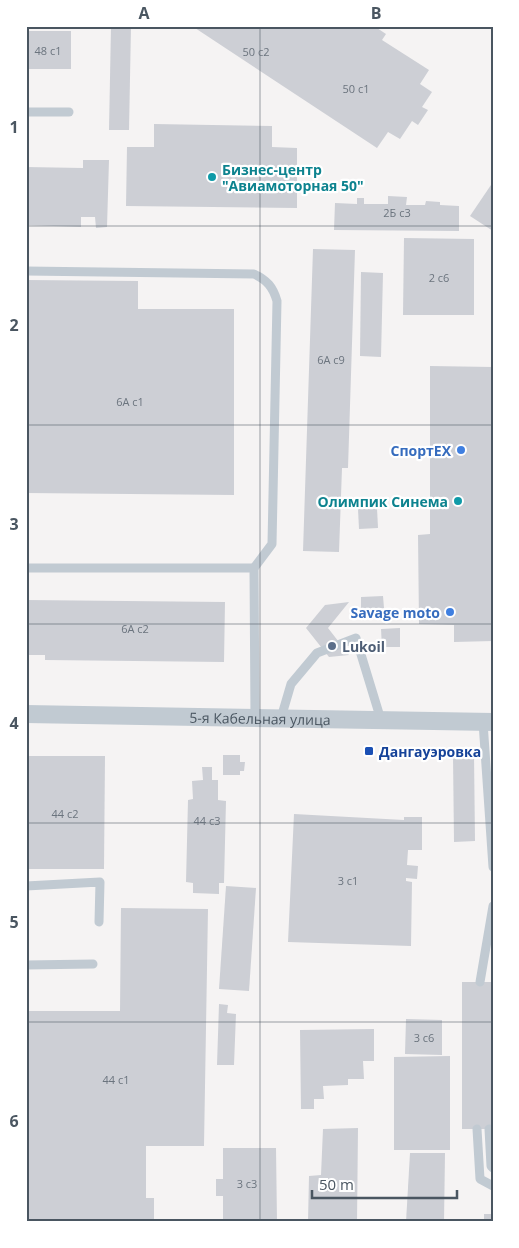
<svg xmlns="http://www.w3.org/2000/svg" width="519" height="1248" viewBox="0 0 519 1248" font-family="'Open Sans',sans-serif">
<rect width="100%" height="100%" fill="#f5f3f3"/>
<g fill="#cdcfd5">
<polygon points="111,26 131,26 129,130 109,130"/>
<polygon points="192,26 374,26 386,34 382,40 429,70 420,84 432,92 422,107 428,110 418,125 412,121 400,139 388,132 377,148"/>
<rect x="26" y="31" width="45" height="38"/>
<polygon points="154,124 272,126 272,147 297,148 297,208 126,206 127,147 154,147"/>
<polygon points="83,160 109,160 107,227 96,228 95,217 81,217 81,227 26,225 26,167 83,168"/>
<polygon points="493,182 493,231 470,216"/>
<polygon points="388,196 407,197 406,205 425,205 426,201 440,202 440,205 459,206 459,231 334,230 335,203 357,204 357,198 364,198 364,204 388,204"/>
<polygon points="404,238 474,239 474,315 403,315"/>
<polygon points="313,249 355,250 348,468 342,468 339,552 303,551"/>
<polygon points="361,272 383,273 381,357 360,356"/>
<polygon points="26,280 138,281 138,309 234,309 234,495 26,493"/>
<polygon points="430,366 493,367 493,641 454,642 454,625 419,624 418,535 430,534"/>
<polygon points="377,508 378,528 359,529 358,509"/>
<polygon points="383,596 384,608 361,609 361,597"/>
<polygon points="26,600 225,602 224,662 45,660 45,655 26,655"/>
<polygon points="349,602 328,628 349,655 329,657 306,628 325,605"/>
<polygon points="400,628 400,647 382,647 381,629"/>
<polygon points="474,754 475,841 454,842 453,755"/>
<polygon points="223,755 240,755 240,762 245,762 244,771 240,771 240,775 223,775"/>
<polygon points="26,756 105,756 104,869 26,869"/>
<polygon points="202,767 212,767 212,780 218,780 218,800 226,801 224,883 219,883 219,894 193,893 193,883 186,882 188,800 193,799 192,781 203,780"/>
<polygon points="294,814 404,820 404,817 422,817 422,850 408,850 407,865 418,866 417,879 406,878 406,881 412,882 411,946 288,942"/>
<polygon points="226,886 256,888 249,991 219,989"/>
<polygon points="121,908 208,909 204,1146 146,1146 146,1198 154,1198 154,1222 26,1222 26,1011 120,1011"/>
<rect x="462" y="982" width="31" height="147"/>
<polygon points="219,1004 228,1005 227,1013 236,1014 234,1065 217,1065"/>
<polygon points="406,1019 442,1020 442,1055 405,1054"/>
<polygon points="374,1029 374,1061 363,1061 364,1079 348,1079 348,1085 323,1086 324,1099 314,1099 314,1109 301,1109 300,1030"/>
<polygon points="450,1056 450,1150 394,1150 394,1057"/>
<polygon points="358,1128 357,1222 308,1222 309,1176 321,1175 323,1129"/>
<polygon points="223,1148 276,1148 277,1222 223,1222 223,1196 216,1196 216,1179 223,1179"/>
<polygon points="410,1153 445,1153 444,1222 406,1222"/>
<rect x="484" y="1214" width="9" height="8"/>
</g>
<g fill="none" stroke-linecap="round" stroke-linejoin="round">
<g stroke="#c1cad2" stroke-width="9">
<polyline points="26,112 69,112"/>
<path d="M26,271l228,3c13,6 19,13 23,27l-5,243 -18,24"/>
<polyline points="26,568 254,568 255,718"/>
<polyline points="281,718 291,684 317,653 356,638 381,720"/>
<polyline points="483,722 493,867"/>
<polyline points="26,886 100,882 99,922"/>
<polyline points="26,965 93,964"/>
<polyline points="480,982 493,906"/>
<polyline points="477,1129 480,1179 493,1186"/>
<polyline points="489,1129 491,1166 493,1168"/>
</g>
<path stroke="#c1cad2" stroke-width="18" id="s1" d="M26,714l467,8"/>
</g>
<path fill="none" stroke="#4a5661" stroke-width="1" stroke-opacity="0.55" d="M260,26v1196M26,226h467M26,425h467M26,624h467M26,823h467M26,1022h467"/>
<g fill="#0f9aa8" stroke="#fff" stroke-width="2">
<circle cx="212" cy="177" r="5"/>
<circle cx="458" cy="501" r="5"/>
</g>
<g fill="#3f7fe0" stroke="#fff" stroke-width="2">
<circle cx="461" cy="450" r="5"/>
<circle cx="450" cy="612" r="5"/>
</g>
<circle fill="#5c6f8a" stroke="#fff" stroke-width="2" cx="332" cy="646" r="5"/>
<rect fill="#1a4fb4" stroke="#fff" stroke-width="2" x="364" y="746" width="10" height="10" rx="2.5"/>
<g text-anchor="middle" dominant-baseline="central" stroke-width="4.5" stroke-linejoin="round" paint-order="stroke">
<g font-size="11" fill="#6b747e">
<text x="48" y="50">48 с1</text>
<text x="256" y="51">50 с2</text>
<text x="356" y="88">50 с1</text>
<text x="397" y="212">2Б с3</text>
<text x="439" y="277">2 с6</text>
<text x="331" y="359">6А с9</text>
<text x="130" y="401">6А с1</text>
<text x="135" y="628">6А с2</text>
<text x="65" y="813">44 с2</text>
<text x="207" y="820">44 с3</text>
<text x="348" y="880">3 с1</text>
<text x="424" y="1037">3 с6</text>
<text x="116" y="1079">44 с1</text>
<text x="247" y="1183">3 с3</text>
</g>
<g font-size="14" font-weight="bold" fill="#0d838f" stroke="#fff" text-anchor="start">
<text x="222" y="169">Бизнес-центр<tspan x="222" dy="16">"Авиамоторная 50"</tspan></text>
<text x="448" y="501" text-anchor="end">Олимпик Синема</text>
</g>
<g font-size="14" font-weight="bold" fill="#366cbe" stroke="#fff" text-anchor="end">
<text x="451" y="450">СпортEX</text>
<text x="440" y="612">Savage moto</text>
</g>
<g font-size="14" font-weight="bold" fill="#4e5e75" stroke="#fff" text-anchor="start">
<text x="342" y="646">Lukoil</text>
</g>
<g font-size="14" fill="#4a5661" stroke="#fff">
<text stroke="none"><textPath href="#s1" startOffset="234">5-я Кабельная улица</textPath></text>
</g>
<g font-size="14" font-weight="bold" fill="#164399" stroke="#fff" text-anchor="start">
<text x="379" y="751">Дангауэровка</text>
</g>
</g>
<rect width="519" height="1248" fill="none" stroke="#ffffff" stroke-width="55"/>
<path d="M312 1190v8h145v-8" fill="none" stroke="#4a5661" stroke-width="2.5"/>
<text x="319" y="1190" font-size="15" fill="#4a5661" stroke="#ffffff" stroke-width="4" paint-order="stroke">50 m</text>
<rect x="28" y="28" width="464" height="1192" fill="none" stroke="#4a5661" stroke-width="2"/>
<g font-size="16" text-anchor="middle" font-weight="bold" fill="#4a5661">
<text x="144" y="19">A</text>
<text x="376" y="19">B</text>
<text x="14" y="133">1</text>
<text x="14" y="331">2</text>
<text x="14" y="530">3</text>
<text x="14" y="729">4</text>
<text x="14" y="928">5</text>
<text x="14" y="1127">6</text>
</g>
</svg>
